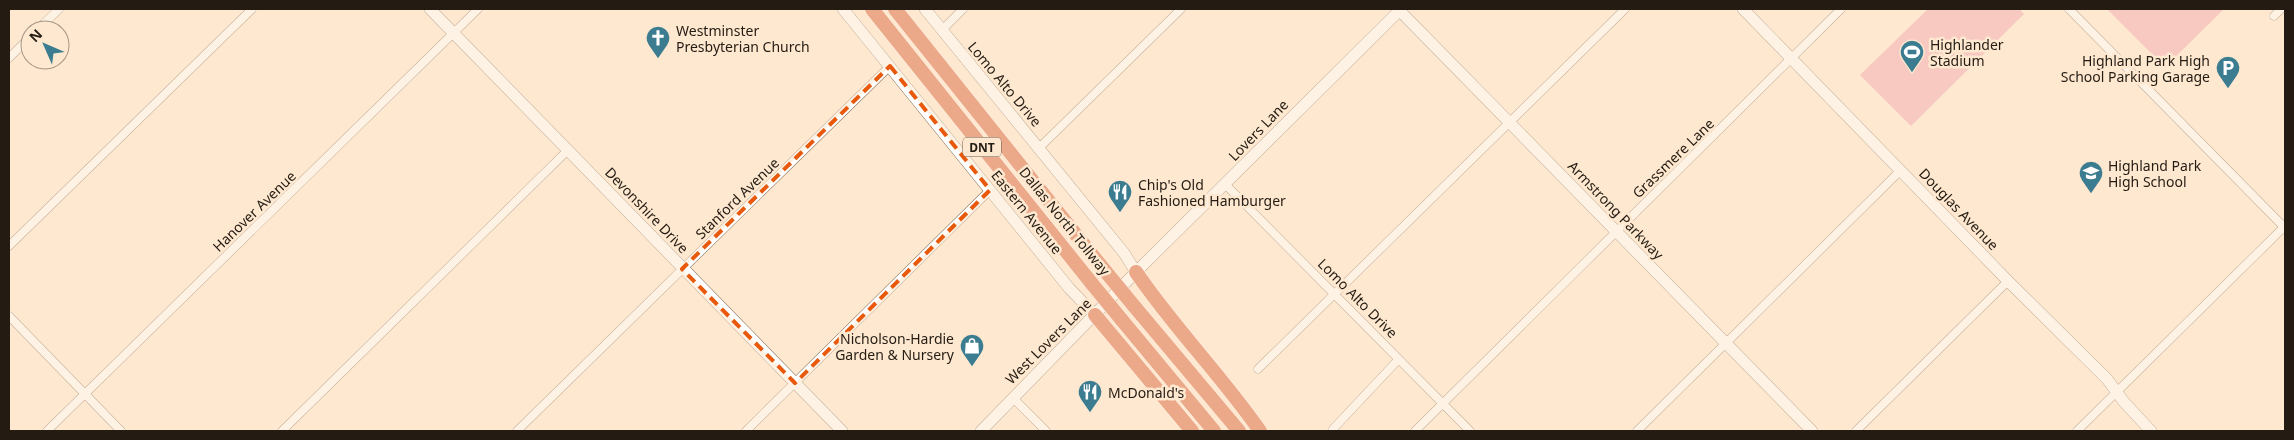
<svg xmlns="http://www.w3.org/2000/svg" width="2294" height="440" viewBox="0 0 2294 440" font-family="'Noto Sans',sans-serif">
<rect width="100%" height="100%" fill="#fee8d0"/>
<g fill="#efa4b0">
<polygon points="1928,9 2019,9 2024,14 1911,126 1860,75"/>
<polygon points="2107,9 2224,9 2165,67"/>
</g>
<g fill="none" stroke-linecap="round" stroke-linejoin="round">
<defs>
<g id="street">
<polyline points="2069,9 2284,227"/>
<polyline points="2274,16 2281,9"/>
<polyline points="37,30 59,9"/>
<polyline points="942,30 963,9"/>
<polyline points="9,58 30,37"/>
<polyline points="1039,148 1181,9"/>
<polyline points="1225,184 1470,431"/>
<polyline points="9,246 252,9"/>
<polyline points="9,316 121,431"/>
<polyline points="1258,369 1625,9"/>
<polyline points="1013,398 1046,431"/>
<polyline points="1333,429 1398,360"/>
<polyline points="47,431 478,9"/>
<polyline points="282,431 568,150"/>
<polyline points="517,431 890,66"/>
<polyline points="746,431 990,190"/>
<polyline points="1415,431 1841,9"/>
<polyline points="1637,431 1901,170"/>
<polyline points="1856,431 2008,281"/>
<polyline points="2077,431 2285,226"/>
</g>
<g id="secondary">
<polyline points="430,9 842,431"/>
<polyline points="843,9 1069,288 1095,315"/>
<polyline points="925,9 1124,253 1136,272"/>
<polyline points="1743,9 2008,281 2107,379 2124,402 2151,431"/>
<polyline points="1399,10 1812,431"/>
<polyline points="981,431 1136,272 1401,9"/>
</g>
<g id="highway">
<polyline points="872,9 1093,285"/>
<polyline points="895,9 1106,272"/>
<path d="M1136,272c38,56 86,104 124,159"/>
<polyline points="1134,306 1239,431"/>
<polyline points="1095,315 1192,431"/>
<polyline points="1121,319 1214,431"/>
</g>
</defs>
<use href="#street" stroke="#816e58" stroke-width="9"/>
<use href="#secondary" stroke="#816e58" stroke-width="12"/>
<use href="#highway" stroke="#fff" stroke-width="15"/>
<use href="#street" stroke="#fff" stroke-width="8"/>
<use href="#secondary" stroke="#fff" stroke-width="11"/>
<use href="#highway" stroke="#d55e35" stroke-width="14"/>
<defs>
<g id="highway-bridge">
<polyline points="1106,272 1134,306"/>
<polyline points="1093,285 1121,319"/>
</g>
</defs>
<use href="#highway-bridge" stroke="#fff" stroke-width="15" stroke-linecap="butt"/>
<use href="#highway-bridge" stroke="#d55e35" stroke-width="14"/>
</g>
<path d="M0 0H2294V440H0ZM890,66l100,124 -195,193 -113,-114z" fill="#fee8d0" fill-opacity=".55" fill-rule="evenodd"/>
<path fill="none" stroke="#e8590c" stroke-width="4" stroke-dasharray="10 6" stroke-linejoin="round" d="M890,66l100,124 -195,193 -113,-114z"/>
<defs>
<symbol id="church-pin" viewBox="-11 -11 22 30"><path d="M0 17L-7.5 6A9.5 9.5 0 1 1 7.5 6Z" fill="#3c7c90" stroke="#fee8d0"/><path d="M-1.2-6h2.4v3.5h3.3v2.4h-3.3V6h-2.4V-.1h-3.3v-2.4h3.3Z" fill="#fff"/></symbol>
<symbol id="stadium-pin" viewBox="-11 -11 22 30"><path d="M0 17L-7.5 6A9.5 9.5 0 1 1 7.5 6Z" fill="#3c7c90" stroke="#fee8d0"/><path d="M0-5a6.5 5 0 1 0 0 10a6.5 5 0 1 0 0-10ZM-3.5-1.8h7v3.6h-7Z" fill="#fff"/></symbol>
<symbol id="parking-pin" viewBox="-11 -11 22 30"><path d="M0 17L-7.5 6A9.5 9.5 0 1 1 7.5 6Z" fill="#3c7c90" stroke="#fee8d0"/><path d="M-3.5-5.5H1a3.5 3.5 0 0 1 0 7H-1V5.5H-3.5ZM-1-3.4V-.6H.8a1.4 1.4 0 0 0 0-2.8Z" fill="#fff"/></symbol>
<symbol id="school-pin" viewBox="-11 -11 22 30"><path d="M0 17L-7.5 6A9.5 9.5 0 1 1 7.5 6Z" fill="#3c7c90" stroke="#fee8d0"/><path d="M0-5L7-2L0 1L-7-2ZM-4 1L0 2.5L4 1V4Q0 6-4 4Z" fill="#fff"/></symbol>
<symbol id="restaurant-pin" viewBox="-11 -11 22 30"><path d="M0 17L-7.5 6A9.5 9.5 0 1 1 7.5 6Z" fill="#3c7c90" stroke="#fee8d0"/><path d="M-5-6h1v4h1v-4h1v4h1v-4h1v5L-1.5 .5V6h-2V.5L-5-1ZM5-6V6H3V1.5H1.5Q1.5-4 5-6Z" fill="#fff"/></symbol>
<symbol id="shop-pin" viewBox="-11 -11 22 30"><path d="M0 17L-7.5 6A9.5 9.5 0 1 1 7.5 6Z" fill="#3c7c90" stroke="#fee8d0"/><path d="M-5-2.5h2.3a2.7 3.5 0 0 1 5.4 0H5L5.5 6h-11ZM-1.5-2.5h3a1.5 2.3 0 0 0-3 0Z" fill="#fff"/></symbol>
</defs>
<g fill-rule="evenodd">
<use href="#church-pin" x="644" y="24" width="28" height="38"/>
<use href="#stadium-pin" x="1898" y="38" width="28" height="38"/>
<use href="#parking-pin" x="2214" y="54" width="28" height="38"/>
<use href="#school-pin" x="2077" y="159" width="28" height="38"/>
<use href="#restaurant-pin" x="1106" y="178" width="28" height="38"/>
<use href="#shop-pin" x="958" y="332" width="28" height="38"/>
<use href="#restaurant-pin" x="1076" y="378" width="28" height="38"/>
</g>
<g text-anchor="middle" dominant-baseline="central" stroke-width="5" stroke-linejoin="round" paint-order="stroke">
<rect fill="#fee8d0" stroke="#65594c" stroke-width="1" x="963" y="137.5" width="38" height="19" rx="4"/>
<g font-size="12" font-weight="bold" fill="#241c13">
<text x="982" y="147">DNT</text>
</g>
<g font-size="14" fill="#241c13" stroke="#fee8d0" text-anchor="start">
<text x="676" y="30">Westminster<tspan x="676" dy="16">Presbyterian Church</tspan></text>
<text x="1930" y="44">Highlander<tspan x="1930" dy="16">Stadium</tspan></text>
<text x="2210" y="60" text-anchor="end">Highland Park High<tspan x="2210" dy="16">School Parking Garage</tspan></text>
<text x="2108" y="165">Highland Park<tspan x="2108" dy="16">High School</tspan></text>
<text x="1138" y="184">Chip's Old<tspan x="1138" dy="16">Fashioned Hamburger</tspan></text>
<text x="954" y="338" text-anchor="end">Nicholson-Hardie<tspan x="954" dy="16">Garden &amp; Nursery</tspan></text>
<text x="1108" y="392">McDonald's</text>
</g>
<g font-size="14" fill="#241c13" stroke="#fee8d0">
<text transform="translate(1005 84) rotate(50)">Lomo Alto Drive</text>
<text transform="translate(1258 130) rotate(-46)">Lovers Lane</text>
<text transform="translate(1673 158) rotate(-44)">Grassmere Lane</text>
<text transform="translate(737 198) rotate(-44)">Stanford Avenue</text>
<text transform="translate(1959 209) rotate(46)">Douglas Avenue</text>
<text transform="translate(647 210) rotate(46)">Devonshire Drive</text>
<text transform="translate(1616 210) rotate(46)">Armstrong Parkway</text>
<text transform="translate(254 211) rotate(-44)">Hanover Avenue</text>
<text transform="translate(1027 212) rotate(51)">Eastern Avenue</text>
<text transform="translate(1065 221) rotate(51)">Dallas North Tollway</text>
<text transform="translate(1358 298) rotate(45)">Lomo Alto Drive</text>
<text transform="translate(1048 341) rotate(-45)">West Lovers Lane</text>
</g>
</g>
<rect width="2294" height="440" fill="none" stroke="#241c13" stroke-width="20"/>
<g transform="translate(45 45) rotate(315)"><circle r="24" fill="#fee8d0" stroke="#a79684"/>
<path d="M0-4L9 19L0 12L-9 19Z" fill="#3c7c90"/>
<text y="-8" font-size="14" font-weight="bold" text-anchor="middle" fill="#241c13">N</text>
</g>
</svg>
